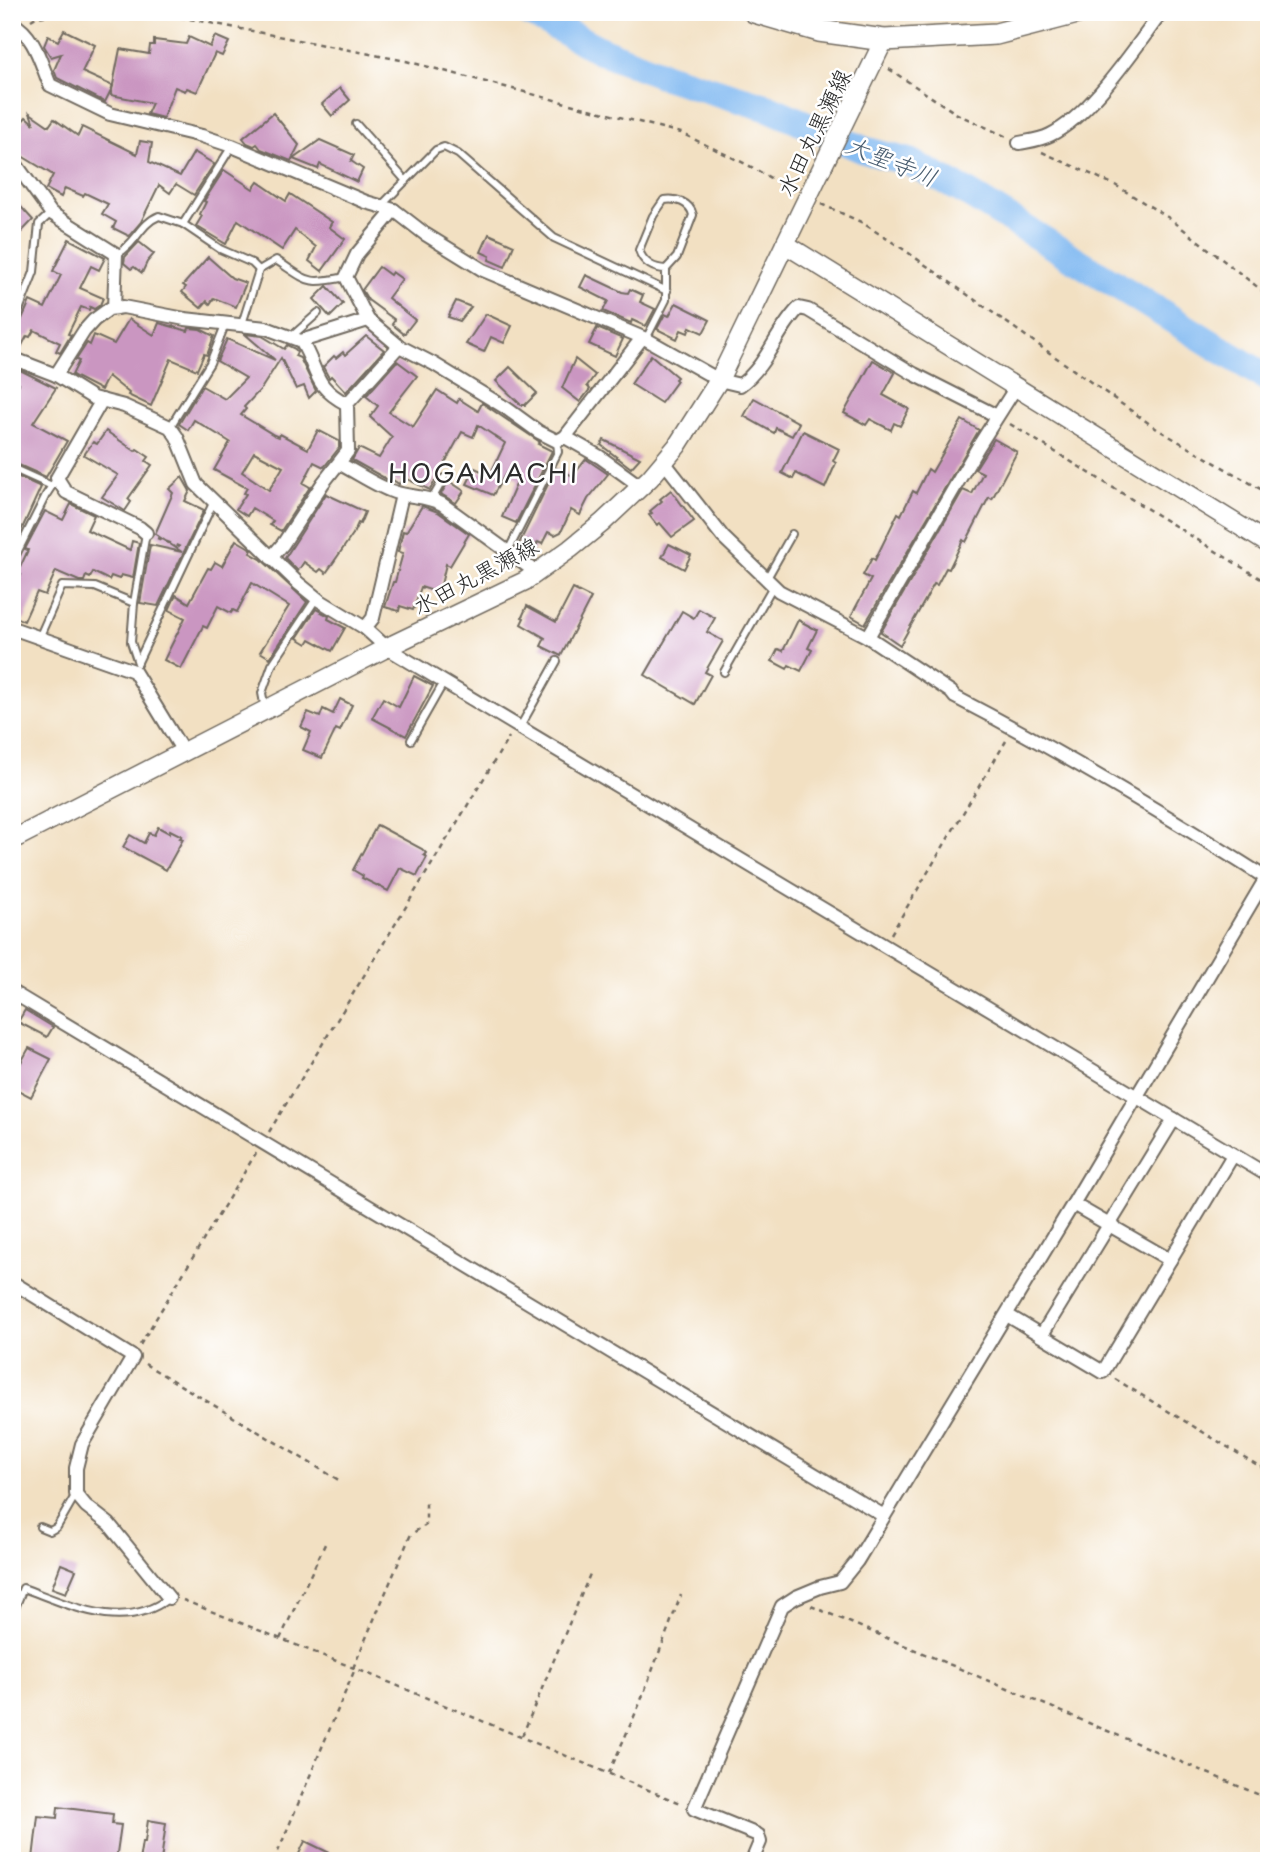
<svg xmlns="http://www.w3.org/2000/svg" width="1281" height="1873" viewBox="0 0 1281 1873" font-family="'Playpen Sans','Klee One',sans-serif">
<rect width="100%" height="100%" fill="#fff"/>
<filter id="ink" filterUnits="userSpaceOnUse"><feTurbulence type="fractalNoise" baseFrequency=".0143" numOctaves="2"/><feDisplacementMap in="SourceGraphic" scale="14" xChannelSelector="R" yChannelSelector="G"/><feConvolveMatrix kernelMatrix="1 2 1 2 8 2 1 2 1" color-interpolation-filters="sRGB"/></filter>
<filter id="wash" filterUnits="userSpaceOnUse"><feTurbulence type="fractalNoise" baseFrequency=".00686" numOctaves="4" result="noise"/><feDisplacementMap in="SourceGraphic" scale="28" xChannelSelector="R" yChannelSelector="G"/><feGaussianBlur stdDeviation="1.57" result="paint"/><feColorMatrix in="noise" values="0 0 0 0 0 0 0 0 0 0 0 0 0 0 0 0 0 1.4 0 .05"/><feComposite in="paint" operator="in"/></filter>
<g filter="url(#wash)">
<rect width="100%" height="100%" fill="#f2e0c2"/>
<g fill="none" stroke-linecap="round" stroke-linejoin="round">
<polyline stroke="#81b9f1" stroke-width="28" points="528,12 600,50 668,77 769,108 864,150 909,162 964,191 1269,379"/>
</g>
<g id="blocks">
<g fill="#ca96c1" fill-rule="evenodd">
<polygon points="64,30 95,45 82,72 113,86 105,102 57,78 54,70 61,54 51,57 44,46 48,36 58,41"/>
<polygon points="215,36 229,42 222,56 215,53 197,92 187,88 185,91 175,87 163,118 147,114 152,103 111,95 120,49 149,54 150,45 154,45 154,40 186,44 189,37 210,47"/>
<polygon points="340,88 350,100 332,116 322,104"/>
<polygon points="30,113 49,126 54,119 78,136 82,127 137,154 140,141 152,143 149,162 180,176 194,152 214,164 194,195 176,184 170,193 159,185 141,222 129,236 113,228 116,222 102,214 108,204 85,193 83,196 65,188 61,197 46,189 53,175 12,150 12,133 26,117 34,124"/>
<polygon points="273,113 299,145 291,161 261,149 257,144 254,146 247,143 243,138"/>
<polygon points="320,140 354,155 351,161 363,169 357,182 320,164 318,169 293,159"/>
<polygon points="224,170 253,189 258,182 286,201 290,194 332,222 329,227 345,239 322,271 309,261 316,247 295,230 282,250 238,220 226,244 196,226 202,216 200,214 206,202 204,201"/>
<polygon points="12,197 33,220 12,242"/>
<polygon points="489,234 514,245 505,267 489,260 490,256 481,252"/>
<polygon points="69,239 105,258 99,270 91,266 80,288 103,298 100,305 94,309 90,307 89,310 81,307 68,334 71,335 60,353 56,351 60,343 34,330 30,337 27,336 19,351 12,349 12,334 17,330 30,301 45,308 61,275 53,271"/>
<polygon points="139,242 154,254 147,262 142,273 134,267 131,269 124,263 125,257"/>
<polygon points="208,257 232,278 246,283 236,307 214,298 210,304 207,301 201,308 182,292 186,287 183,285"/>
<polygon points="379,267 390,275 392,272 402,279 388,298 415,320 404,334 392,324 395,320 368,300 362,290"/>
<polygon points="586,275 622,292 628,293 630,289 643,295 640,302 655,309 647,324 645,326 632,320 631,323 603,311 608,301 580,287"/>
<polygon points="327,286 343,304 330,317 314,299"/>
<polygon points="456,301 471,307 460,321 448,317"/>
<polygon points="676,303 710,320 703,333 690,327 688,333 681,330 677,339 657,329 665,314 669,316"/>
<polygon points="486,314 512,326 504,343 491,337 484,352 466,344"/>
<polygon points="129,319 154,335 159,323 188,331 189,328 200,329 214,336 207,355 204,354 197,370 171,359 151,406 128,395 129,393 108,376 101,390 72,375 79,361 76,360 87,343 90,345 94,335 114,344"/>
<polygon points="597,328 623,339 615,356 589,344"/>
<path d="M245,334l17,2 22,13 3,-4 8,4 2,3 -2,4 5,2 16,33 -7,7 -5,-12 -8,3 -15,-31 -20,31 -17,18 2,2 -5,6 33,20 5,2 1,-3 28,15 10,-19 21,11v7l-15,19 -10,-5 -11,21 7,4 -29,44 -11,-6 3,-4 -21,-13 -5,8 -11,-7 10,-15 -2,-1 3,-5 -33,-18 16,-28 -36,-22 -6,10 -9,-6 23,-38 23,13 21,-21 -29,-17 10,-22 48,21zM254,452l29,15 -14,23 -27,-18z"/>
<polygon points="366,336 384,350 346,392 331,376 329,378 323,367 334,356 336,358 343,352 345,355"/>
<polygon points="651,355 677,377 675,379 677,381 661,403 631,384"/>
<polygon points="575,359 595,375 587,386 590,389 580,402 562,388"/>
<polygon points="873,360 895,373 883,395 909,409 900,426 894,423 891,430 870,419 866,425 844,413"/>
<polygon points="397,361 417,376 389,412 413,427 437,390 457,403 459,399 478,411 482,403 540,442 538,444 552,451 516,523 502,517 518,480 506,473 493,495 467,484 475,468 490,475 505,443 478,425 473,437 462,432 430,490 403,477 399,484 391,479 390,481 352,460 359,448 379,458 392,437 370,417 378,406 366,396"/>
<polygon points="510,367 537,393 525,405 521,405 496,381"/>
<polygon points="20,370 56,388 33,423 67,441 46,477 12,462 12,392 19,384 14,381"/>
<polygon points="754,398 799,423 792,436 776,428 774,433 744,416"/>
<polygon points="962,420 979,430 865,624 851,616 871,579 863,575 872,558 875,560 898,513 901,515 913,491 916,493 928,469 932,472"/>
<polygon points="106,431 135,451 137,449 149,457 146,461 152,465 128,499 131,502 125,511 102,497 118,475 84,455 93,442 97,444"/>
<polygon points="803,431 839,449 833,461 836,463 825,488 796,473 793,479 782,473"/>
<polygon points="994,439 1017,452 992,499 989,497 966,542 963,540 949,569 946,568 937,585 934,584 900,645 881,632 963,490 972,494 983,473 975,469"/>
<polygon points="604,440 640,458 631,468 601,445"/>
<polygon points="586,459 608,474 588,499 580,515 571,510 561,532 555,535 548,532 542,544 538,542 531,555 517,548 556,468 573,476"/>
<polygon points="12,474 41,487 15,544 12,543"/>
<polygon points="182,477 190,491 185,501 204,510 158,606 140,603 150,545 182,552 155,534 173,493 169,489"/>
<polygon points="449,481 464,491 456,503 441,494"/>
<polygon points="671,490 694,521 672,537 660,523 657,525 649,515 652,513 650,511 662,501 660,499"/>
<polygon points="326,494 365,512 360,524 358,523 353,534 326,573 321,569 318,572 304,562 298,571 285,558"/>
<polygon points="71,504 94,515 87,530 130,550 132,541 139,543 133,578 121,575 119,579 111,576 109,580 93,572 90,578 86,576 84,581 79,581 56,571 45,595 37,592 24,621 12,616 12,594 21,575 17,574 28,550 25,549 45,511 63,520"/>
<polygon points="422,506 438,512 469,534 450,566 446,564 439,593 421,587 413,610 400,606 399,611 385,607 393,582 395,582 403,553 398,552 403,531 406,532"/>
<polygon points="236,540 248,547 252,550 250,553 261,559 307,602 270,658 260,652 289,606 252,583 237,612 233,610 231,613 218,606 207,628 203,626 181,669 164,660 185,618 169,610 176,595 189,603 208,568 211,569 215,562 222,566"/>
<polygon points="669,544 691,555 684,569 662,557"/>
<polygon points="573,589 591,598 561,656 541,646 545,638 521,624 524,618 522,617 527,606 556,622"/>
<polygon points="316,609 329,616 328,619 345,628 332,651 310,639 307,644 297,638"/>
<polygon points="699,609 715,618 707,632 723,641 705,672 711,675 695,704 645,675 682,611 694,618"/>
<polygon points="798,620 817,630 808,648 812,650 801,671 789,665 787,669 772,661 778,649 783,651"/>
<polygon points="414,676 433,686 406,736 372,718 383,698 399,707"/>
<polygon points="340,699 352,705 340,731 336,729 322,758 303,750 311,732 301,727 308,712 320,717 323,709 333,714"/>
<polygon points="377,825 422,849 426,853 424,855 427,857 417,876 400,868 388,891 362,878 363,876 353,870"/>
<polygon points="158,827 169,833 170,830 182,836 180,838 183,839 166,870 123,847 130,835 144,843 149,833 154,835"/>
<polygon points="25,1010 53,1027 47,1037 18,1022"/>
<polygon points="29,1048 51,1059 31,1097 12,1087 12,1062 19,1066"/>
<polygon points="61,1564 76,1570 66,1593 52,1588"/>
<polygon points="58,1807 113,1814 112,1824 121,1825 116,1860 82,1857 81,1861 33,1859 38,1816 57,1818"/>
<polygon points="148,1820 166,1823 161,1861 139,1861 142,1842 145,1842"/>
<polygon points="305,1841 346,1861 308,1861 298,1856"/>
</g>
</g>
</g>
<g filter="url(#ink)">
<use href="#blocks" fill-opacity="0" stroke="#716a60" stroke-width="2"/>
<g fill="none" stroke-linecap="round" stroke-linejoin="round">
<defs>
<g id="lane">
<polyline points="356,124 406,181"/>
<polyline points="381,206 436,150 444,147 458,154 554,238 667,291"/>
<polyline points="183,224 220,249 252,263 259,270"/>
<path d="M117,254c18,-9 24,-31 42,-38l24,8 49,-78"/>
<path d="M242,324l17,-54 17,-10c34,22 30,25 70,17"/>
<polyline points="12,328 34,272 39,224 51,213"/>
<polyline points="291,337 318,313"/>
<path d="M646,339l20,-39v-31l11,-12 16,-42c-3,-13 -17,-17 -29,-15l-11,16 -14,34c4,13 15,19 27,19"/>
<polyline points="170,427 210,363 225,325"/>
<polyline points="12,468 52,486"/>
<polyline points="432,499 444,478"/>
<polyline points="508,551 558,452 557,441"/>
<polyline points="12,563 46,495 57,478"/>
<polyline points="767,578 792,534"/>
<polyline points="39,638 62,586 95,587 134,603"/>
<polyline points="138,662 214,501"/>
<polyline points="138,663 131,642 134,603 146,533"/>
<polyline points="724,672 773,586"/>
<polyline points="265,709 262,693 272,665 316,599"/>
<polyline points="520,727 557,661"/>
<polyline points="411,740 444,682"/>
<polyline points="40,1527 50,1531 57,1527 76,1494"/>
<path d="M12,1615l11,-27c47,17 100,45 146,10"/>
</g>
<g id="street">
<path d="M12,23c23,12 29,41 38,62l60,29 92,22 30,10 134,56 28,8 31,24 58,36 163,69 73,41 21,5c28,-20 35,-53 59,-77l9,2 106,64 83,42"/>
<path d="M1019,143c10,-2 21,-3 31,-8 41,-20 84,-86 112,-123"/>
<polyline points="12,159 51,213 116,254 114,308"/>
<polyline points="394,210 357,254 346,277 368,320 399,346 434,364 506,408 539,432 557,441 565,437 600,457 640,486"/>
<path d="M301,341c18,29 11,45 46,63"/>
<polyline points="12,358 56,375 93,398 124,406 170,427 177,437 196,484 298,583 319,600 365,628 387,648 1269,1176"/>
<polyline points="56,375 84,331 94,320 109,309 123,307 185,319 266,328 301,341 368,320"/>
<polyline points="102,400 57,478 66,492 140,528 146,533"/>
<polyline points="565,437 642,338"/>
<path d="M664,462l59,75 56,54 89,46 83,55 4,5c106,55 210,117 311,181"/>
<path d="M340,464c18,9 36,22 54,28 18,6 31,3 48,12l95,69"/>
<polyline points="271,558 283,544 323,483 348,451 347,404 399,346"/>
<polyline points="12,628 134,671 184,753"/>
<polyline points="365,628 373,618 402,495"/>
<polyline points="868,637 978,447 1016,387"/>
<polyline points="12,992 884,1516"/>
<polyline points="1073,1204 1170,1260"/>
<polyline points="12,1282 133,1357 82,1444 76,1468 76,1494 86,1506 109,1524 169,1598"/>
<polyline points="1007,1315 1103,1372 1233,1155"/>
<polyline points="1041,1336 1174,1119"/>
<polyline points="752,1861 760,1842 758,1835 694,1809 782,1606 796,1597 820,1587 840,1582 857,1561 1073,1204 1269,873"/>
</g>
<g id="secondary">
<polyline points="785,244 1269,544"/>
<polyline points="12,840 394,644 525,581 570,549 602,523 650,478 677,446 719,380 884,40"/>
</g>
<polyline id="highway" points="754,12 819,31 884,40 996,34 1081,12"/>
</defs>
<use href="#lane" stroke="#716a60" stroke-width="10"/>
<use href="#street" stroke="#716a60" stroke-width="16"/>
<use href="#secondary" stroke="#716a60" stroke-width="21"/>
<use href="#highway" stroke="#716a60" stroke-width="24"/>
<g stroke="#716a60" stroke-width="2.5" stroke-dasharray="5 5" stroke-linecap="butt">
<polyline points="31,20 36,17 64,13 185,18 406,61 681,133 748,165 793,191"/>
<polyline points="889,69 957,114 1007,137"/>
<polyline points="1042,152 1115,185 1169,218 1269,296"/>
<polyline points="821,204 861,222 903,249 1157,429 1269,494"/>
<polyline points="1010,424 1269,584"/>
<polyline points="157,538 180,547"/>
<polyline points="891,934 1006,741"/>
<polyline points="269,1132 509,737"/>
<polyline points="140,1345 256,1153"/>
<polyline points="145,1364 342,1482"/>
<polyline points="1115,1379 1269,1472"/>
<polyline points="183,1600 374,1676 682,1804"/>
<polyline points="811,1606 1269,1799"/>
<polyline points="280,1639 326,1542"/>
<polyline points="353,1668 411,1534 426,1525 426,1502"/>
<polyline points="522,1736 590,1574"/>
<polyline points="609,1773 640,1703 681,1595"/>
<polyline points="274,1861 355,1669"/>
</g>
<use href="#lane" stroke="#fff" stroke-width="6"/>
<use href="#street" stroke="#fff" stroke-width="12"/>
<use href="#secondary" stroke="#fff" stroke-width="18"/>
<use href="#highway" stroke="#fff" stroke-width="21"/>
</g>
</g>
<g text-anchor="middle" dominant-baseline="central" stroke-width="5" stroke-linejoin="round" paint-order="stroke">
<g font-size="23" fill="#2b2b2b" stroke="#fff">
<text transform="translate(813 132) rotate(-64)">水田丸黒瀬線</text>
<text transform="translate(475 575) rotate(-28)">水田丸黒瀬線</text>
</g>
<g font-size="24" font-style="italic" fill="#495d70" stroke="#fff">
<text transform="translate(892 160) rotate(22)">大聖寺川</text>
</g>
<g font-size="26" letter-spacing="2" fill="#2b2b2b" stroke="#fff">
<text x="484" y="472">HOGAMACHI</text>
</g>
</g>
<rect width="1281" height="1873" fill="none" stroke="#fff" stroke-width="42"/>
</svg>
